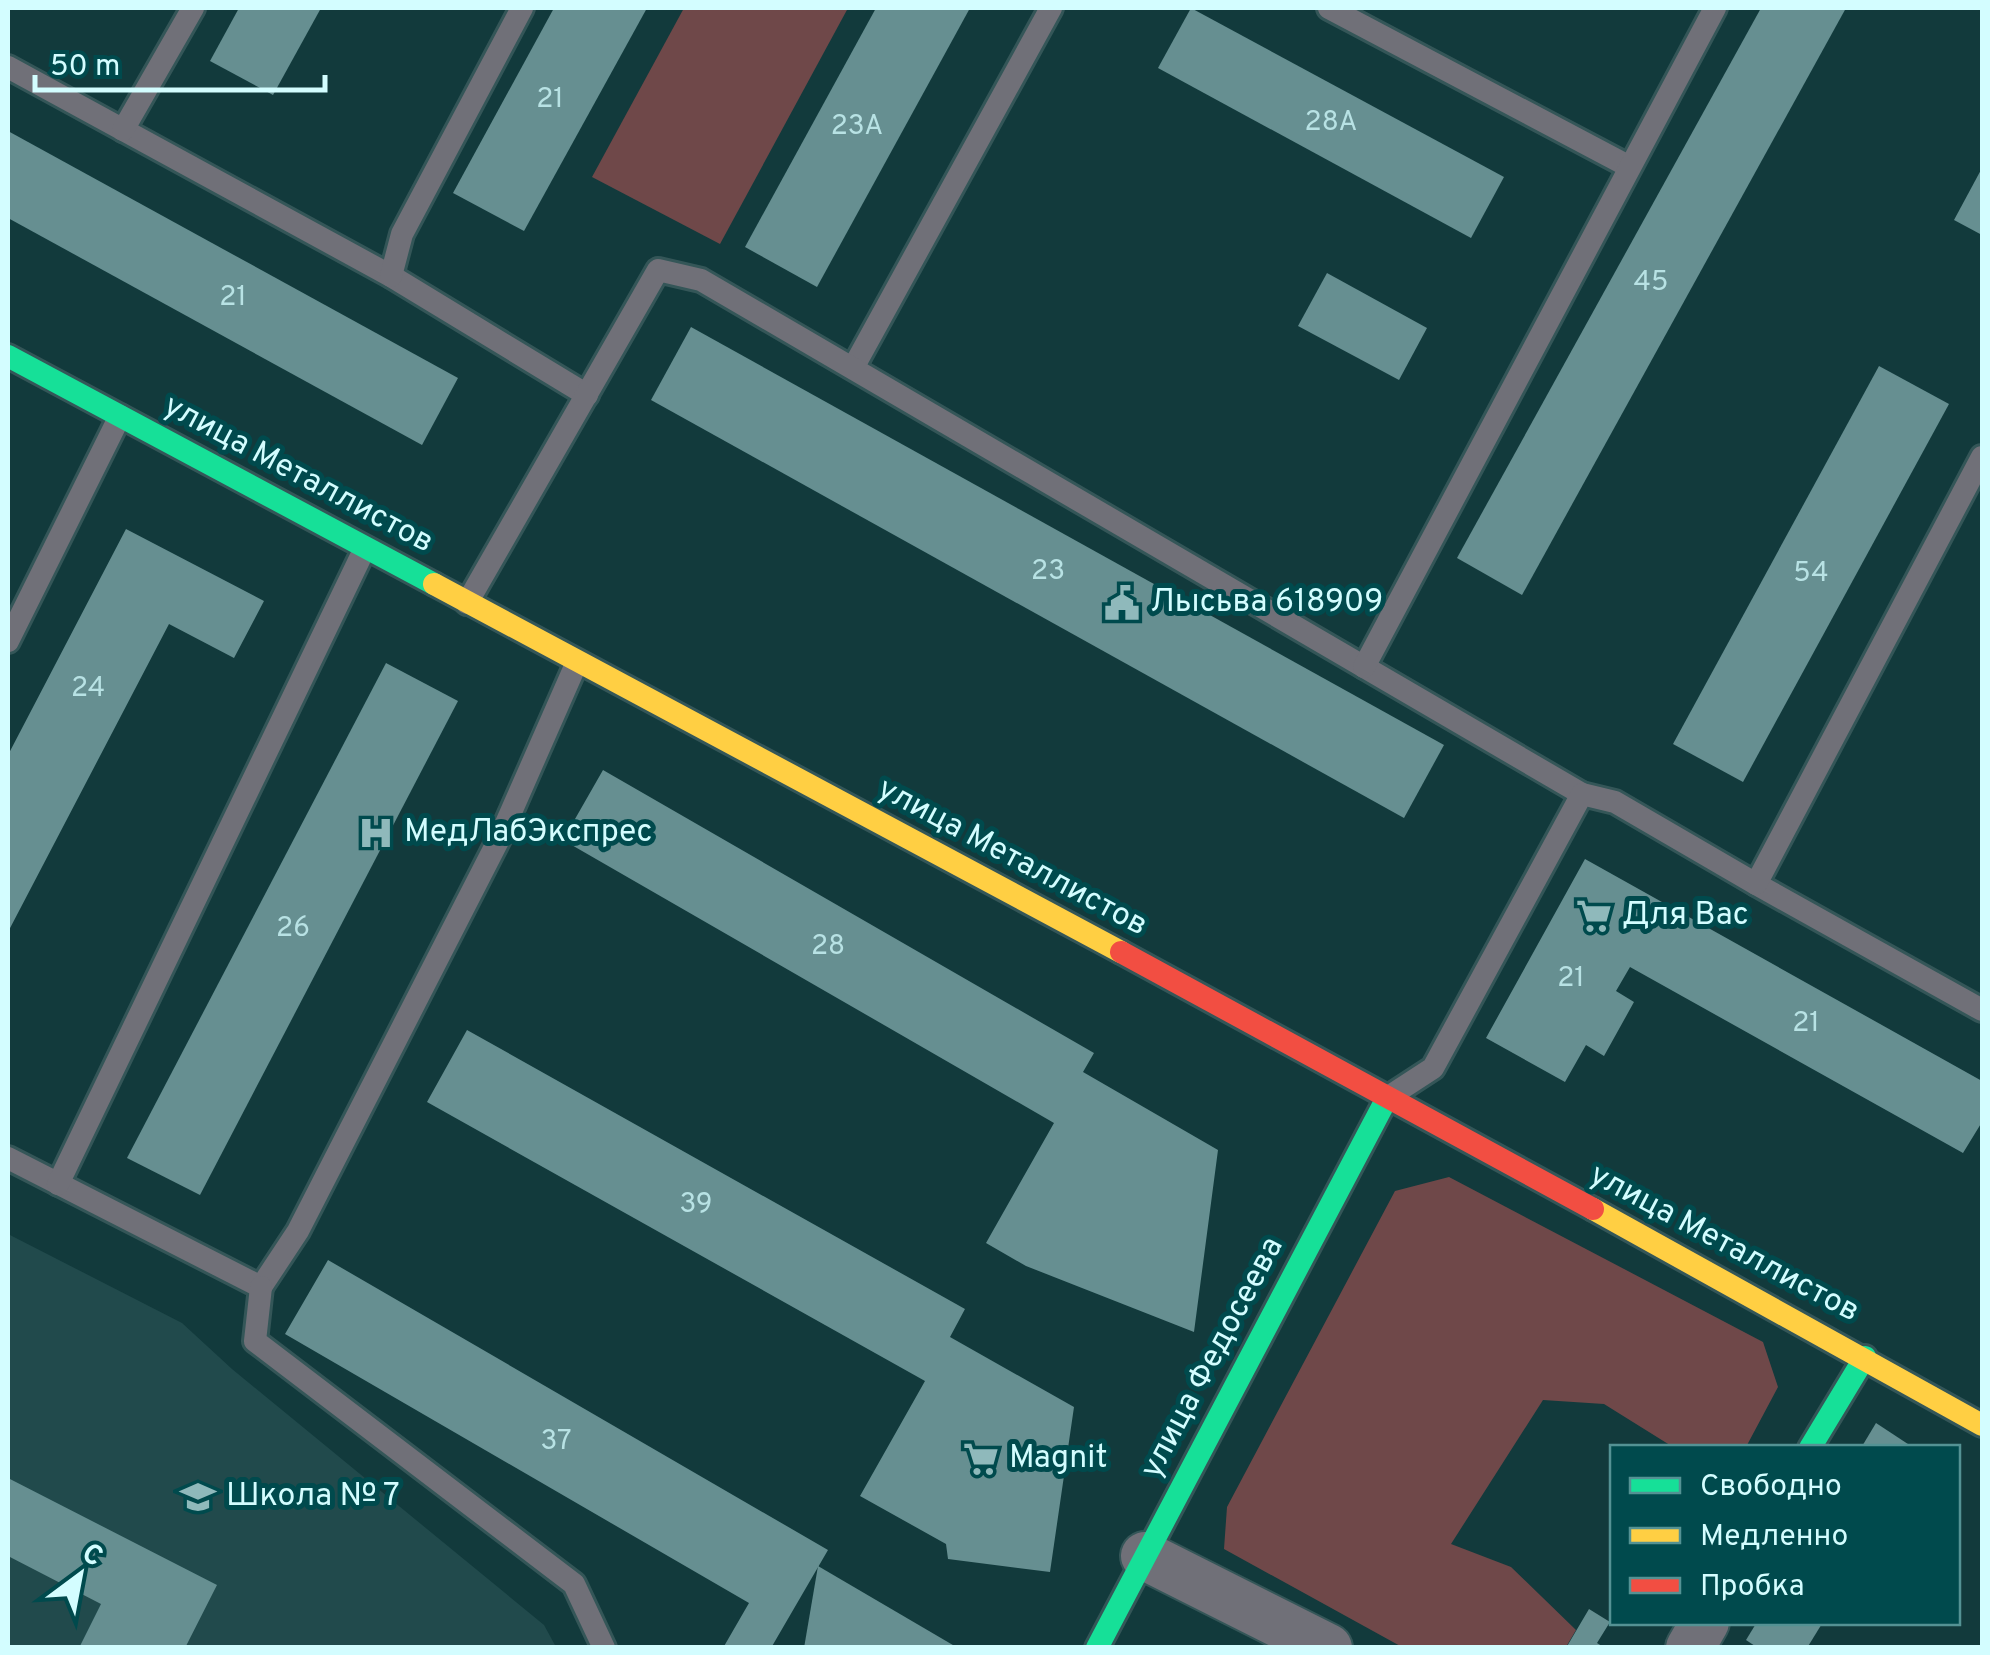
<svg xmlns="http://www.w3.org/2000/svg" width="1990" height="1655" viewBox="0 0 1990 1655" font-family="Overpass,sans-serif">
<rect width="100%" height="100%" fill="#123a3c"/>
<polygon fill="#214a4c" points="8,1234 182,1323 232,1369 544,1625 556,1647 8,1647"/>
<g fill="#6f4849">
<polygon points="684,8 848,8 720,244 592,177"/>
<polygon points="1449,1177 1763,1342 1778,1387 1746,1447 1673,1447 1604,1404 1543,1400 1451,1544 1511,1567 1576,1630 1566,1647 1402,1647 1224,1549 1227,1507 1395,1191"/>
</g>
<g fill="#668f91">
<polygon points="239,8 321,8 273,95 210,61"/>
<polygon points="554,8 647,8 524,231 453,193"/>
<polygon points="876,8 970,8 817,287 745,247"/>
<polygon points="1191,8 1504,177 1471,238 1158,68"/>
<polygon points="1761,8 1846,8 1522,595 1457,558"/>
<polygon points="8,131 458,378 422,445 8,218"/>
<polygon points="1982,168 1982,235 1954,220"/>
<polygon points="1327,273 1427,328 1399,380 1298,326"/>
<polygon points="691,327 1444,745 1404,818 651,400"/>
<polygon points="1879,366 1949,404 1743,782 1673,744"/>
<polygon points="126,529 264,601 234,658 169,624 8,932 8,755"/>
<polygon points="386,663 458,701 200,1195 127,1158"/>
<polygon points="603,770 1094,1053 1083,1072 1218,1150 1194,1332 1026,1266 986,1243 1054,1123 563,840"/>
<polygon points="1585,859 1982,1081 1982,1122 1963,1153 1630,967 1616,991 1634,1002 1604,1056 1586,1045 1565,1082 1486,1038"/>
<polygon points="467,1030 965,1309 950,1337 1074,1407 1050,1572 948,1559 946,1544 860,1496 925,1381 427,1102"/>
<polygon points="328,1260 828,1550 771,1648 723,1648 749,1603 285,1334"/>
<polygon points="1876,1423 1914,1448 1861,1448"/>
<polygon points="8,1478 217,1585 185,1648 79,1648 101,1604 8,1556"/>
<polygon points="818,1566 958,1648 804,1648"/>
<polygon points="1589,1609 1610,1622 1597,1643 1605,1648 1566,1648"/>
<polygon points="1757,1622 1823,1622 1807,1648 1758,1648 1746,1640"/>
</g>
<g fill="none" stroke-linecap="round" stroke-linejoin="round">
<defs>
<g id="lane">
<polyline points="1329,8 1628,166"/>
<polyline points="8,67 391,276 587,395"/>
<polyline points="123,130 193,8"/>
<polyline points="391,276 402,234 522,8"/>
<polyline points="853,368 1051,8"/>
<polyline points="467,603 658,270 701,280 1582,794"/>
<polyline points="8,641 120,416"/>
<polyline points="1364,667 1715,8"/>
<polyline points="1756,884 1982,1010"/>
<polyline points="1390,1096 1433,1068 1582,794 1615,802 1756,884 1982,457"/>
<polyline points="8,1158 261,1287 298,1231 500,837 577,662"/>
<polyline points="58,1184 365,548"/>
<polyline points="261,1287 255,1341 574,1584 604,1648"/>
</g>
<g id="street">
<polyline points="1145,1556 1328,1648"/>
<polyline points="1690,1648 1705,1622"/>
</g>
<g id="fast">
<polyline points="8,356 434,584"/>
<polyline points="1810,1448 1865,1357"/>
<polyline points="1097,1648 1387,1098"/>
</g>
<g id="slow">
<polyline points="434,584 1121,952"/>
<polyline points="1593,1209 1982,1425"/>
</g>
<polyline id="jam" points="1121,952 1593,1209"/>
</defs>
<use href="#lane" stroke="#345658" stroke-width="28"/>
<use href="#street" stroke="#345658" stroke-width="52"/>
<use href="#fast" stroke="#345658" stroke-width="28"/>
<use href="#slow" stroke="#345658" stroke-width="28"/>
<use href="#jam" stroke="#345658" stroke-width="28"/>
<use href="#lane" stroke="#707078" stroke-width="22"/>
<use href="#street" stroke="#707078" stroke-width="48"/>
<use href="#fast" stroke="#16e098" stroke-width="22"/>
<use href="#slow" stroke="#ffcf43" stroke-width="22"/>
<use href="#jam" stroke="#f24e42" stroke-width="22"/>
</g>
<defs>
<symbol id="civic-bare" viewBox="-9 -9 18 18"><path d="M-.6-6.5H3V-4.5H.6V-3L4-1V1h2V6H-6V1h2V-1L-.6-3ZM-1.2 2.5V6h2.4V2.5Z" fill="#8fb9bb" stroke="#004a4d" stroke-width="2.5" paint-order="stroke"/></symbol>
<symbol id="hospital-bare" viewBox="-9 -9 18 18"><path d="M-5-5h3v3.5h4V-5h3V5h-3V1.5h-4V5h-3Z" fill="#8fb9bb" stroke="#004a4d" stroke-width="2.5" paint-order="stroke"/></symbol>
<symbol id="supermarket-bare" viewBox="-9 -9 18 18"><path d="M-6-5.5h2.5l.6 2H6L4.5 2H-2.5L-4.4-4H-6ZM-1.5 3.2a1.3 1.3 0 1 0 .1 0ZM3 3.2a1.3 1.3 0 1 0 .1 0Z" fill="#8fb9bb" stroke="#004a4d" stroke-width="2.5" paint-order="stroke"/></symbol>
<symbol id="school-bare" viewBox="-9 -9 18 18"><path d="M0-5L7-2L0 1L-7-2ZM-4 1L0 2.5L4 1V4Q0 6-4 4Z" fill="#8fb9bb" stroke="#004a4d" stroke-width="2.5" paint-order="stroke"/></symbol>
</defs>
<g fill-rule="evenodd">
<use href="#civic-bare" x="1097" y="578" width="50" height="50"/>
<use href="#hospital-bare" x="351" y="808" width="50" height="50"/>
<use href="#supermarket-bare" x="1569" y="891" width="50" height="50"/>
<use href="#supermarket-bare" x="956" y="1434" width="50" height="50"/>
<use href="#school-bare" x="173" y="1472" width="50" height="50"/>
</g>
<g text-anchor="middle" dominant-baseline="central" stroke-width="10" stroke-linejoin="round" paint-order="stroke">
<g font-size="28" fill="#b8e2e4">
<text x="550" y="100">21</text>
<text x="1331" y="123">28А</text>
<text x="857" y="127">23А</text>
<text x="1651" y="283">45</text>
<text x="233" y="298">21</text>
<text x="1048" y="572">23</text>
<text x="1811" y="574">54</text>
<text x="88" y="689">24</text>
<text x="293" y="929">26</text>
<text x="828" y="947">28</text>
<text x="1571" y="979">21</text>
<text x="1806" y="1024">21</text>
<text x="696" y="1205">39</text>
<text x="556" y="1442">37</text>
</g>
<g font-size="32" fill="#d3fdff" stroke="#004a4d">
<text transform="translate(298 475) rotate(28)">улица Металлистов</text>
<text transform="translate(1012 858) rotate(28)">улица Металлистов</text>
<text transform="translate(1724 1244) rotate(28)">улица Металлистов</text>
<text transform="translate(1213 1358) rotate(-62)">улица Федосеева</text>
</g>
<g font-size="32" fill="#d3fdff" stroke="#004a4d" text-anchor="start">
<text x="1150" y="603">Лысьва 618909</text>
<text x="404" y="833">МедЛабЭкспрес</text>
<text x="1622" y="916">Для Вас</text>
<text x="1009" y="1459">Magnit</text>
<text x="226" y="1497">Школа № 7</text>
</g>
</g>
<rect width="1990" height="1655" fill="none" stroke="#d3fdff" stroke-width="20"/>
<rect x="1610" y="1445" width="350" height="180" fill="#004a4d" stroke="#549294" stroke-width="2.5"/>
<rect x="1630" y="1478" width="50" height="15" fill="#16e098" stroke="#549294" stroke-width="2.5"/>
<text x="1700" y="1495" font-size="30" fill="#d3fdff">Свободно</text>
<rect x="1630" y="1528" width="50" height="15" fill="#ffcf43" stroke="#549294" stroke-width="2.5"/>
<text x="1700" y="1545" font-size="30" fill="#d3fdff">Медленно</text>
<rect x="1630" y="1578" width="50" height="15" fill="#f24e42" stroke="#549294" stroke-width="2.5"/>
<text x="1700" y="1595" font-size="30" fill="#d3fdff">Пробка</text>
<g transform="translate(80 1575) rotate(32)" stroke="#004a4d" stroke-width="8" paint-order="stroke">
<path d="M0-8L18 38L0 25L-18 38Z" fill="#d3fdff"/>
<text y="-15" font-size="28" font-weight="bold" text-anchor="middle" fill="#d3fdff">С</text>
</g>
<path d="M35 75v15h290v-15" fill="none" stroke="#d3fdff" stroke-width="5"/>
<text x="50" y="75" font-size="30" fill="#d3fdff" stroke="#004a4d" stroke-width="8" paint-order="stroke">50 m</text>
</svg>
